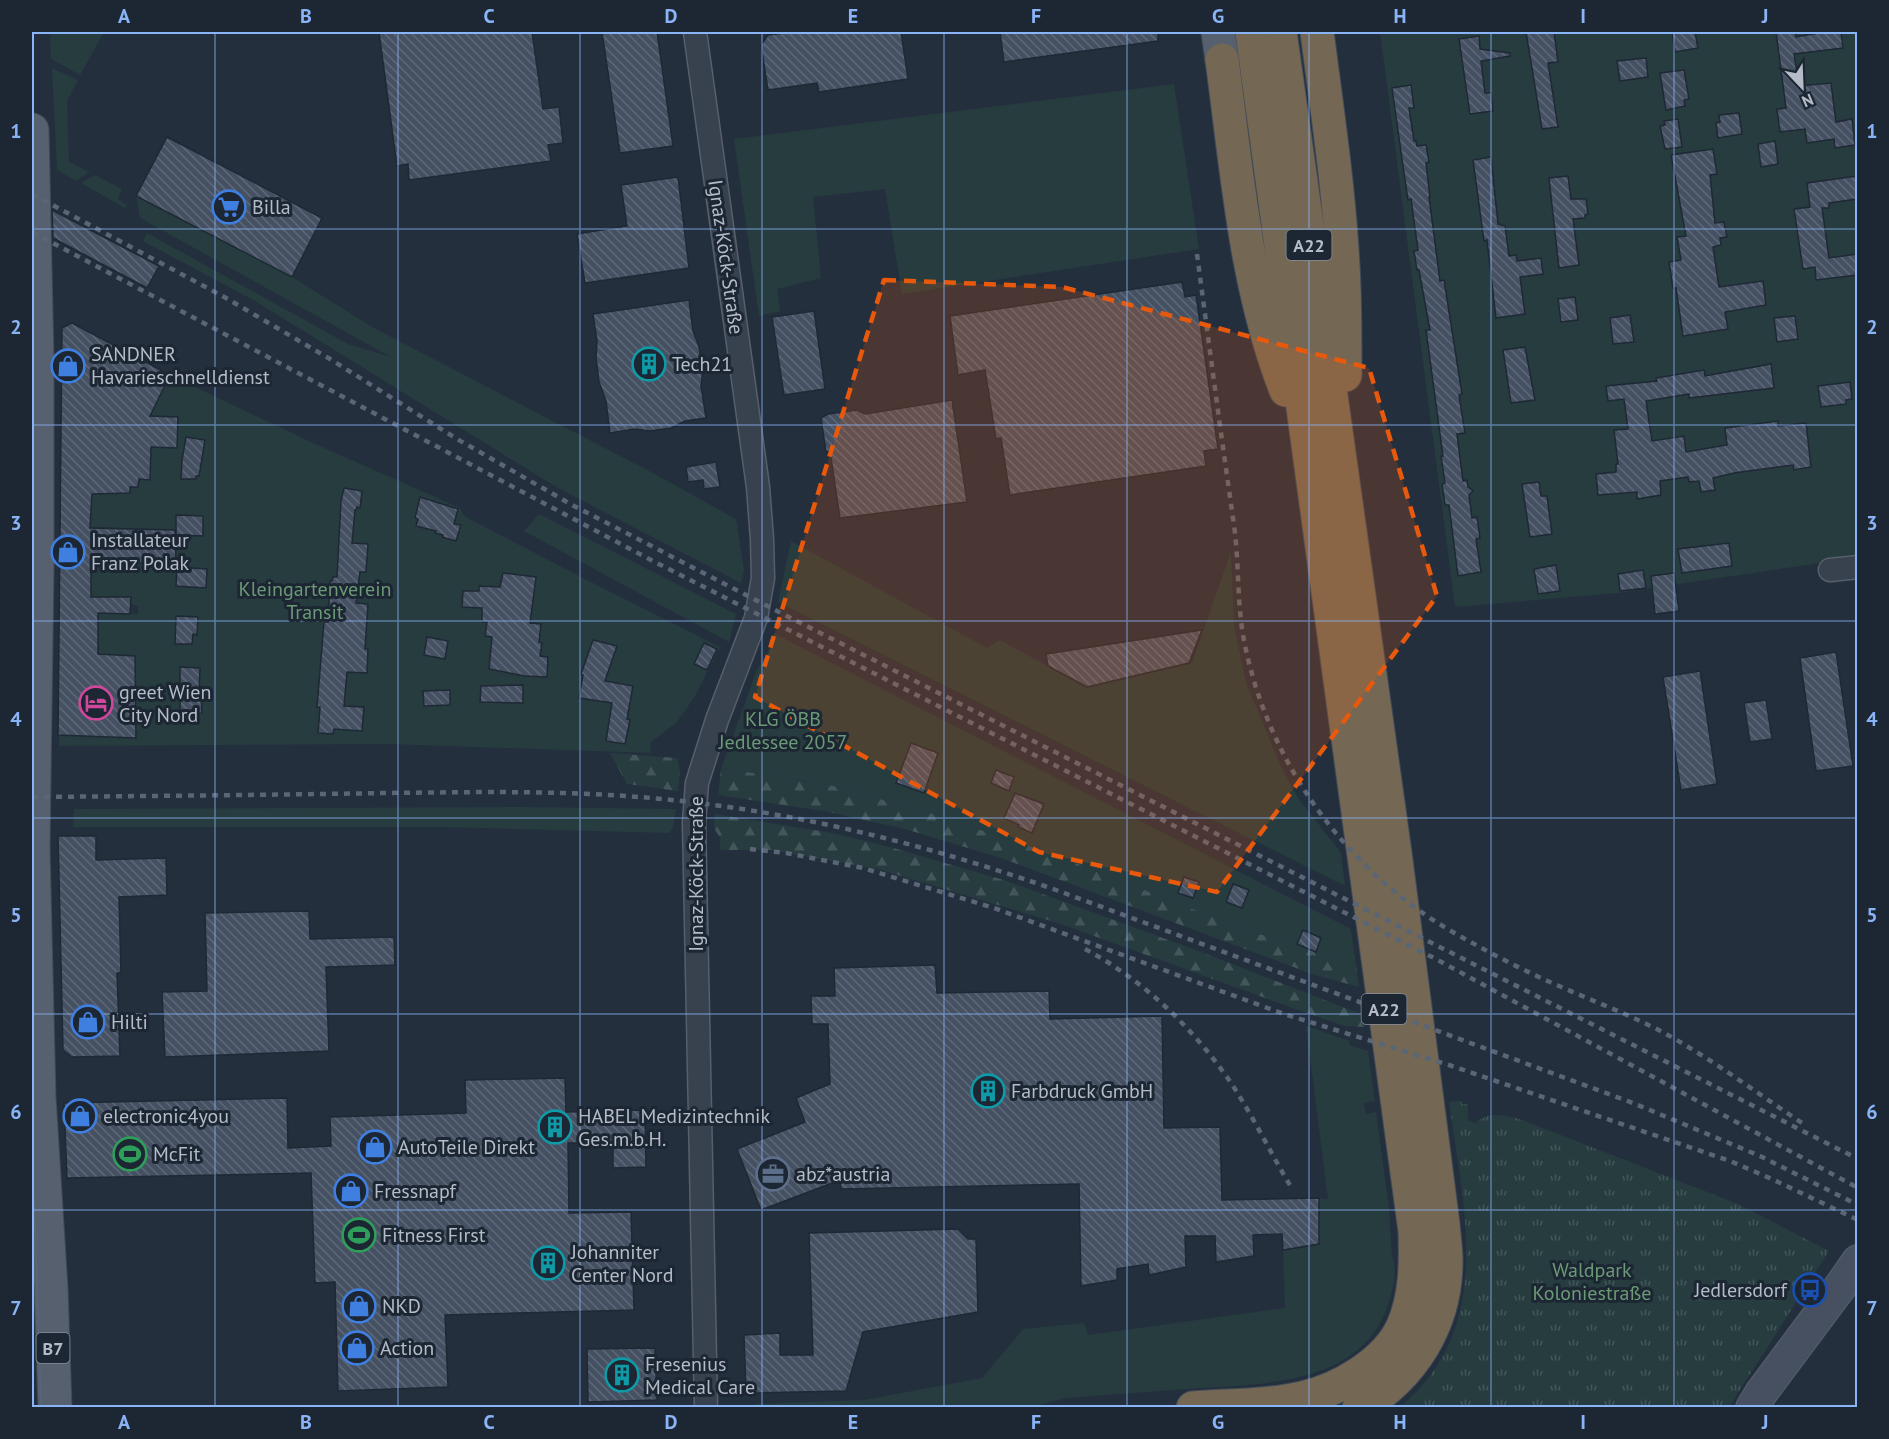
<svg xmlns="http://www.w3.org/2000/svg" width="1889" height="1439" viewBox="0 0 1889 1439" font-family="'PT Sans',sans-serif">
<defs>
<pattern id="forest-firs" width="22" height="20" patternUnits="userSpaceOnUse" patternTransform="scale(1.5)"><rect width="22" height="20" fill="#263c3f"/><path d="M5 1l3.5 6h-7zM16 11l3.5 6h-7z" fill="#435659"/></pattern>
<pattern id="park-tufts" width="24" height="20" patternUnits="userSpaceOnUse" patternTransform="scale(1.5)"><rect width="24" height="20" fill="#263c3f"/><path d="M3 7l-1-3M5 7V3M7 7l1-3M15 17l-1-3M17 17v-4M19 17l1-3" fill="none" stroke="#435659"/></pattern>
<pattern id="building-back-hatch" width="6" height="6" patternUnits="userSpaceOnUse" patternTransform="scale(1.5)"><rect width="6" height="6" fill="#455162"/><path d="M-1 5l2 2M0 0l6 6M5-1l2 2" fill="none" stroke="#5d6877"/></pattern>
</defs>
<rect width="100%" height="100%" fill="#242f3e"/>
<g fill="#263c3f">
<polygon points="50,32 104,32 80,75 51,59"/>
<polygon points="1380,32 1857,32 1857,554 1840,556 1840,560 1618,593 1455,607"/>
<polygon points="52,68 78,80 67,101 69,162 89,172 76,181 57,170"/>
<polygon points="1174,84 1199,249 902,294 885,189 813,197 821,278 777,289 780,311 759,316 734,139"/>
<polygon points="95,175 122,189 118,199 127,205 125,208 81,183"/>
<polygon points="136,196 292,277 374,328 653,473 736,519 744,570 741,583 558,488 255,301 143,241 147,233 348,344 391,357 140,218"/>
<polygon points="170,375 313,443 460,508 464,516 585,579 720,647 694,698 677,722 650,743 651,753 388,744 59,746 59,652 98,654 98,613 138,614 138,606 131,604 131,597 91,597 91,562 174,530 90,527 92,494 130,493 130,487 138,486 139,479 150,479 152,412"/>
<polygon points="539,514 736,614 729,642 524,531"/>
<polygon points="791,541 987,648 1000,640 1087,688 1192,663 1231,552 1234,625 1246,683 1282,769 1299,799 1341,853 1345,886 778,602"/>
<polygon points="773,633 1351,929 1356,965 1293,942 1254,933 1055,855 930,813 833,786 778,776 721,769 756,672 771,646"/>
<polygon points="524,807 676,809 673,828 669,833 445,827 73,827 74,809"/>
<path d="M1306,1026l44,15 -1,4 19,6 7,50 -11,2 2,11 10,-2 13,96 3,48c6,15 1,34 -4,49 -27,82 -130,79 -201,84 -41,3 -82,6 -122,9l-32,9 -279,1v-4l110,-4 118,-22 41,-49 61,-6 4,12 197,-27 -2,-58 36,-6v-46l9,1z"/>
</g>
<g fill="url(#forest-firs)">
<polygon points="610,753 677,758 680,771 678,791 627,784"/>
<polygon points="721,769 778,776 833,786 930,813 1055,855 1254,933 1293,942 1356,965 1359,987 1312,974 1001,858 905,829 824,811 718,795"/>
<polygon points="715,814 832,833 890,847 1007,881 1204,953 1363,1015 1365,1027 1345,1026 1304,1012 1061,924 878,869 770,850 720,850 720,838 714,828"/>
</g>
<path fill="url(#park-tufts)" d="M1461,1101l1,3h6v16l7,3c15,-12 30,-8 47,-3l216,84 91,47 -100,156h-329c96,-79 64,-198 49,-305z"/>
<g fill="url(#building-back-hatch)" stroke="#1f2835" stroke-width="1.5">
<polygon points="379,32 532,32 543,109 559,107 563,143 548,145 551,161 409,180 408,164 397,166"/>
<polygon points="602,32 657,32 673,146 620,153"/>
<polygon points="793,32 901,32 908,79 819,92 817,83 768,90 761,45 768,35"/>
<polygon points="1000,32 1158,32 1158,41 1004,62"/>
<polygon points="1526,32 1554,32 1558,62 1548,63 1558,127 1542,129"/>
<polygon points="1672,32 1695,32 1698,48 1675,52"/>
<polygon points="1776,32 1795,32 1796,37 1825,32 1841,32 1843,48 1794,54 1799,86 1831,83 1836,122 1852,119 1855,145 1835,148 1834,139 1807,143 1805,129 1780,132 1777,109 1786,108"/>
<polygon points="1479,36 1480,49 1510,53 1510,56 1481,61 1485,93 1491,93 1493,111 1470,114 1459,39"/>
<polygon points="1646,58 1648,77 1620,81 1617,61"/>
<polygon points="1684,70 1689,99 1684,100 1685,106 1666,110 1660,73"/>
<polygon points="1411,85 1414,108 1409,108 1414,141 1416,141 1417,146 1426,145 1429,162 1426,163 1430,197 1429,197 1440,281 1444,280 1462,394 1459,395 1465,433 1457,434 1463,481 1467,480 1468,487 1473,491 1469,495 1472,518 1477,517 1480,538 1476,539 1481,572 1458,576 1449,505 1445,505 1442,484 1445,483 1441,456 1443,456 1426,330 1430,330 1419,270 1417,270 1414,251 1418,250 1411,199 1408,200 1403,166 1392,88"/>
<polygon points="1739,113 1742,134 1718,138 1716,123 1720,122 1719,115"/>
<polygon points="1678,119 1682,147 1665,149 1660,126 1665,125 1664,121"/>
<polygon points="167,137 322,218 292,277 136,196"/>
<polygon points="1775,141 1778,164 1761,167 1758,144"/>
<polygon points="1713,149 1717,174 1710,175 1715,223 1724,222 1727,237 1720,238 1721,245 1713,247 1719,287 1763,281 1766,305 1725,312 1728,329 1683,336 1676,288 1673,288 1669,262 1681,260 1677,237 1686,236 1671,155"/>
<polygon points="1491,157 1498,224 1505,226 1509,256 1516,255 1517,261 1541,258 1543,274 1520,277 1525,314 1496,318 1487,240 1484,241 1473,160"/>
<polygon points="1568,176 1571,199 1586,199 1588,214 1585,215 1585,218 1573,219 1579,265 1559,268 1549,178"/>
<polygon points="1857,176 1857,199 1829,203 1829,208 1822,208 1829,258 1857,254 1857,275 1816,280 1815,267 1803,269 1794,209 1810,207 1807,183"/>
<polygon points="678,177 689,268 585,283 577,234 627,226 621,185"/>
<polygon points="52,210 159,266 147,288 53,238"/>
<polygon points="1182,282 1185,297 1196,295 1218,449 1204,451 1206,466 1010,495 1001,438 996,439 985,370 958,375 950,316"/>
<polygon points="1575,297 1578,320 1561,322 1558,299"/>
<polygon points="689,300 693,331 699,347 703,370 701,386 706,418 685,421 671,428 650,431 635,429 610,433 606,401 599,382 596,357 597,341 593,314"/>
<polygon points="814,311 825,389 784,395 772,317"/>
<polygon points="1630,315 1634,342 1613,344 1610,318"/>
<polygon points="1795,316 1798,339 1777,342 1774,318"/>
<polygon points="72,323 170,375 150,416 178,417 177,448 151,447 150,480 139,479 138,487 130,487 130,493 92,494 90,528 175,530 176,564 91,562 91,597 131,597 130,614 98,613 98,654 135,656 136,738 58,735 62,328"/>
<polygon points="1525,347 1535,400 1511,403 1503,350"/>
<polygon points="1771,364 1774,388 1689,398 1689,394 1646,401 1652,441 1684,436 1686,452 1727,445 1725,428 1778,421 1778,426 1806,423 1811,467 1794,470 1793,465 1734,473 1713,478 1715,490 1701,492 1699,481 1689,482 1688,477 1660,481 1661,495 1637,499 1637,492 1598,495 1596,474 1616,472 1616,464 1618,464 1614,430 1628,429 1624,399 1608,401 1606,386 1657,381 1656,378 1704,370 1705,376"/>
<polygon points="1850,382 1852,399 1846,400 1846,404 1821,407 1818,386"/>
<polygon points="952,400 967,502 840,518 830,451 826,452 821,418 828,414 857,410 865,414"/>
<polygon points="186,437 205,440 199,476 196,476 196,479 181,479 182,460"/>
<polygon points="716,462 720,487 704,489 703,480 688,482 686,467"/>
<polygon points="1539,482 1541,496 1547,496 1552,534 1530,537 1522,484"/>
<polygon points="344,488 362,491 360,508 357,507 356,510 355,510 352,543 368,544 366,572 360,572 356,603 368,604 365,649 368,649 367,673 347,672 344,706 364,707 362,731 334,729 333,734 318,733 320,707 317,707 324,622 328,622 330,581 332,581 333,577 337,577 341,501"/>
<polygon points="420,497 458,509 454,524 461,525 456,541 442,537 443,535 435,533 436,531 416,526 418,519 415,518"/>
<polygon points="176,515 203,516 203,536 176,535"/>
<polygon points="1729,543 1732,566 1682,573 1678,549"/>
<polygon points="1556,565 1560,591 1538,594 1534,569"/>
<polygon points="177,567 207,569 206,588 176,586"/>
<polygon points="1643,570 1646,588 1620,591 1618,574"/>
<polygon points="503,573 536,577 530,623 541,624 539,642 542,643 540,656 548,657 547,677 525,676 489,669 492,637 485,636 487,622 482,622 482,608 462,607 463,591 479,591 479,586 500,587"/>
<polygon points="1674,573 1679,611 1655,614 1651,576"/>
<polygon points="176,616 198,617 197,635 193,634 192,644 175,644"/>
<polygon points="1202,630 1189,663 1087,687 1048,666 1046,654"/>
<polygon points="427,637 448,641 445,659 424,655"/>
<polygon points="593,640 617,646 605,681 633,686 627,719 630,720 625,744 606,741 612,703 579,698 583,675 581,674"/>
<polygon points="704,643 717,649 707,670 694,664"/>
<polygon points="1836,652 1853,766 1816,771 1800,658"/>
<polygon points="180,667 200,668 199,694 201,694 202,713 195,714 195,717 180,717"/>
<polygon points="1700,671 1717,784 1681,790 1663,677"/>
<polygon points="523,685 523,703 480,702 481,686"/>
<polygon points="450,690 450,705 424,706 423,691"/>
<polygon points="1766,700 1772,739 1750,742 1744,703"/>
<polygon points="911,743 938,753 924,793 896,783"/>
<polygon points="996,770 1014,777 1009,791 991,783"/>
<polygon points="1015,793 1044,804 1032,833 1018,827 1019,825 1004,818"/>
<polygon points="58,836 96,836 96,860 166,858 167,895 119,897 121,973 117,973 120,1056 72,1057 63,1050"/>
<polygon points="1184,877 1199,882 1193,898 1178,893"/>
<polygon points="1233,884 1249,890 1242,908 1226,902"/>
<polygon points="309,911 310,939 394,937 395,965 326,967 329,1051 165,1057 162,992 207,991 205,913"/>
<polygon points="1303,930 1321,938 1316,952 1297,944"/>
<polygon points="935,965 937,993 1049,991 1050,1019 1162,1016 1164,1128 1220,1127 1222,1200 1319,1198 1319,1244 1283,1250 1282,1234 1253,1235 1254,1256 1216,1262 1215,1236 1185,1236 1186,1267 1149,1275 1148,1264 1117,1269 1117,1280 1081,1286 1079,1184 841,1189 840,1180 761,1210 737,1149 805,1122 796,1098 830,1084 828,1024 812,1024 811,996 835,996 834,968"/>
<polygon points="565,1078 566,1112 645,1110 646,1167 613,1168 613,1143 568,1143 569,1213 631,1212 634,1310 445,1315 448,1387 338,1391 335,1282 315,1283 311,1173 67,1178 64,1103 287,1098 288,1148 331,1146 330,1117 466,1113 465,1080"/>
<polygon points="958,1229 968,1239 976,1239 978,1312 863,1332 846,1391 746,1393 744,1335 780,1333 780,1355 813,1355 809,1233"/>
<polygon points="655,1348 657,1400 588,1402 587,1349"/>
</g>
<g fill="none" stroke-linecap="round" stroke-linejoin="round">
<defs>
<g id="street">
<polyline points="695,32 758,487 762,539 763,578 756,618 717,720 697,783 694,822 706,1408"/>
<polyline points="1830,570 1858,567"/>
</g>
<polyline id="secondary" points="1752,1408 1761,1393 1840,1287 1858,1261"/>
<g id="primary">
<polyline points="1218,32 1222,60"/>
<polyline points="32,130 37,360 37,568 33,848 39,1098 51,1289 55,1408"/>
</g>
<g id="highway">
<path d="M1280,32l115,821 48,371c1,12 3,25 3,37 0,63 -33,116 -87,147"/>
<path d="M1317,32c11,85 24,170 27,256 1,29 1,58 1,87"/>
<path d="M1222,60c15,110 23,226 64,330"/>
<path d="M1193,1408c36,-3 74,-2 109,-10 38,-8 85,-36 101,-72 13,-30 13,-63 12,-95l-163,-1199"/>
</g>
</defs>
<use href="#street" stroke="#565f6c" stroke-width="25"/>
<use href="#secondary" stroke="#565f6c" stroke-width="34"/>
<use href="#primary" stroke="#414a57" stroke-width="35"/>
<use href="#highway" stroke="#434c59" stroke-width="35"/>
<use href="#street" stroke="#38414e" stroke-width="22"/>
<use href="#secondary" stroke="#465061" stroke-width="32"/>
<use href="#primary" stroke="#56606e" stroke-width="33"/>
<use href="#highway" stroke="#746855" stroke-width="33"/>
<polyline stroke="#5a6575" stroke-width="1.5" points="32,1171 35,1217 41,1408"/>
<g stroke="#5a6575" stroke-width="4.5" stroke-dasharray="6 6" stroke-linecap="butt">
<polyline points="32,194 226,298 330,359 457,439 574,506 777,611 1858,1159"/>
<polyline points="32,232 651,560 1434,958 1858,1188"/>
<path d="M1197,254c12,90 24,181 37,271 5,36 3,74 9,110 22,123 100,233 208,296 35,20 71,39 108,55 36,16 72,29 107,48 47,26 91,59 136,89"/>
<path d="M32,797c118,-1 236,-2 354,-4 92,-1 184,-3 276,6 136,13 266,46 394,91l577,213 127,53 98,49"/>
<polyline points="750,849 786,853 863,868 994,908 1284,1014 1449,1065 1730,1161 1774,1180 1858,1220"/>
<path d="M1085,949c58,31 106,77 144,131 23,34 41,72 62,107"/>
</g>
</g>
<path fill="#e8590c" fill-opacity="0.2" stroke="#e8590c" stroke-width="4.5" stroke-dasharray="12 8" stroke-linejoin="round" d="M884,280l178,7 307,81 68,228 -220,296 -178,-40 -284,-155z"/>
<path fill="none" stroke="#8ab4f8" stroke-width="1.5" stroke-opacity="0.55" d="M215,32v1376M398,32v1376M580,32v1376M762,32v1376M944,32v1376M1127,32v1376M1309,32v1376M1491,32v1376M1674,32v1376M32,229h1826M32,425h1826M32,621h1826M32,818h1826M32,1014h1826M32,1210h1826"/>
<defs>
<symbol id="supermarket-ring" viewBox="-11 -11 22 22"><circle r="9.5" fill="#1d2633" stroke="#3f7fe0" stroke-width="1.5"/><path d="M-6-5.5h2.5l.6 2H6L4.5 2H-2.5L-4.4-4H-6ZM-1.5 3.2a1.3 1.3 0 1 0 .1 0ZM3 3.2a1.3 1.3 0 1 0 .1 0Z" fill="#3f7fe0"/></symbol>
<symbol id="building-ring" viewBox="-11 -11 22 22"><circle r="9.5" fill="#1d2633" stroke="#0f9aa8" stroke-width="1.5"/><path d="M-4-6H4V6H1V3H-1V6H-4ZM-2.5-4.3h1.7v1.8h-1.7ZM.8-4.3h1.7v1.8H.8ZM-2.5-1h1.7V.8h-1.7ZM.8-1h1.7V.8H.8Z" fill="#0f9aa8"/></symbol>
<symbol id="shop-ring" viewBox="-11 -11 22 22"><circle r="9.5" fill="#1d2633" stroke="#3f7fe0" stroke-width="1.5"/><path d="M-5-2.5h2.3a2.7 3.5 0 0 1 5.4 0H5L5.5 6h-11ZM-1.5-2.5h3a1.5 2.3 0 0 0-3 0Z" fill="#3f7fe0"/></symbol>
<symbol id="hotel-ring" viewBox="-11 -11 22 22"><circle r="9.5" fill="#1d2633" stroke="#d1479c" stroke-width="1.5"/><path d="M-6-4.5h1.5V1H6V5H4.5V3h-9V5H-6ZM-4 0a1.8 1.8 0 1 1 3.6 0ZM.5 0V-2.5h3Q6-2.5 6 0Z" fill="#d1479c"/></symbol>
<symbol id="stadium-ring" viewBox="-11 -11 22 22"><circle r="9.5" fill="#1d2633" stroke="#2e9e5b" stroke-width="1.5"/><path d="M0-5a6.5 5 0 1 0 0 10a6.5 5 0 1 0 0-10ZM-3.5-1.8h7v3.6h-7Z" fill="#2e9e5b"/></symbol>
<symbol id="office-ring" viewBox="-11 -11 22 22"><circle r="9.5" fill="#1d2633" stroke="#5c6f8a" stroke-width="1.5"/><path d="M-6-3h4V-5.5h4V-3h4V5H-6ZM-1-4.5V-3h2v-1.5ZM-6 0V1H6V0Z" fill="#5c6f8a"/></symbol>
<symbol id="bus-ring" viewBox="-11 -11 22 22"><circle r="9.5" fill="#1d2633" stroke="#1a4fb4" stroke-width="1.5"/><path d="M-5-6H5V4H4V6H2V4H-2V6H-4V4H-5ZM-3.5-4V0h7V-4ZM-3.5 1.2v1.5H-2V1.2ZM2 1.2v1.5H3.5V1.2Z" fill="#1a4fb4"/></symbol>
</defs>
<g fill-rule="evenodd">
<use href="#supermarket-ring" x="210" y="188" width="38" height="38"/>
<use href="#building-ring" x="630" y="345" width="38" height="38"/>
<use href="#shop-ring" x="49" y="347" width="38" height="38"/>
<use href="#shop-ring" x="49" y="533" width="38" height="38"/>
<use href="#hotel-ring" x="77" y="684" width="38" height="38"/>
<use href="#shop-ring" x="69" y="1003" width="38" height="38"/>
<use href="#building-ring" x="969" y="1072" width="38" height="38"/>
<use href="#shop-ring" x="61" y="1097" width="38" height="38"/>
<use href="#building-ring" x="536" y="1108" width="38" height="38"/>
<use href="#shop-ring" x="356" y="1128" width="38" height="38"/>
<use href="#stadium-ring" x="111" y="1135" width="38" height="38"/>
<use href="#office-ring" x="754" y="1155" width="38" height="38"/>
<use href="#shop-ring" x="332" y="1172" width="38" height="38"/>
<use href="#stadium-ring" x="340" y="1216" width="38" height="38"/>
<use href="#building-ring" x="529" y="1244" width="38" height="38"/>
<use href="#bus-ring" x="1791" y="1271" width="38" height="38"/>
<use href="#shop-ring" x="340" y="1287" width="38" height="38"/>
<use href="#shop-ring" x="338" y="1329" width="38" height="38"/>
<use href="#building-ring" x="603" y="1356" width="38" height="38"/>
</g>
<g text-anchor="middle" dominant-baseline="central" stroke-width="6" stroke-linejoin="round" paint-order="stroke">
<g fill="#1d2633" stroke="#878f9c" stroke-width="1.5">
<rect x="1286.5" y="230" width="45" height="30" rx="4.5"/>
<rect x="1361.5" y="994" width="45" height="30" rx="4.5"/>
<rect x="36.5" y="1333" width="33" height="30" rx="4.5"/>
</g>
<g font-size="18" font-weight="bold" fill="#b4bcc9">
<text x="1309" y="245">A22</text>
<text x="1384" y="1009">A22</text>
<text x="53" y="1348">B7</text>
</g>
<g font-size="20" fill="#b4bcc9" stroke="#1d2633" text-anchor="start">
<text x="252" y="207">Billa</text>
<text x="91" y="354">SANDNER<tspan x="91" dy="23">Havarieschnelldienst</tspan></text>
<text x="672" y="364">Tech21</text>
<text x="91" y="540">Installateur<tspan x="91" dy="23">Franz Polak</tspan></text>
<text x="119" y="692">greet Wien<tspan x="119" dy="23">City Nord</tspan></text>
<text x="111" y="1022">Hilti</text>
<text x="1011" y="1091">Farbdruck GmbH</text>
<text x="103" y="1116">electronic4you</text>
<text x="578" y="1116">HABEL Medizintechnik<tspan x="578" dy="23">Ges.m.b.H.</tspan></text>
<text x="398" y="1147">AutoTeile Direkt</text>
<text x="153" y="1154">McFit</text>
<text x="796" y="1174">abz*austria</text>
<text x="374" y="1191">Fressnapf</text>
<text x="382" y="1235">Fitness First</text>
<text x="571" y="1252">Johanniter<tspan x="571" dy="23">Center Nord</tspan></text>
<text x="1787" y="1290" text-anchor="end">Jedlersdorf</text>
<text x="382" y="1306">NKD</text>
<text x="380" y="1348">Action</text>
<text x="645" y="1364">Fresenius<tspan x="645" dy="23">Medical Care</tspan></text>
</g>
<g font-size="20" fill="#b4bcc9" stroke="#1d2633">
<text transform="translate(726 257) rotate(82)">Ignaz-Köck-Straße</text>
<text transform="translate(696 874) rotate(-90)">Ignaz-Köck-Straße</text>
</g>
<g font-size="20" fill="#6b9a76" stroke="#1d2633">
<text x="315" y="589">Kleingartenverein<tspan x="315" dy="23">Transit</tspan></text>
<text x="783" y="719">KLG ÖBB<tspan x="783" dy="23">Jedlessee 2057</tspan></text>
<text x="1592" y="1270">Waldpark<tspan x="1592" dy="23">Koloniestraße</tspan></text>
</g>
</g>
<rect width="1889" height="1439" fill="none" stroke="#1d2633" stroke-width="66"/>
<g transform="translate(1802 87) rotate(157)" stroke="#1d2633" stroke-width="4.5" paint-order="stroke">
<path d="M0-4.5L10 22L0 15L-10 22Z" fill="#b4bcc9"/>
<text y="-9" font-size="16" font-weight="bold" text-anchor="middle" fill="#b4bcc9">N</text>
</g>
<rect x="33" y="33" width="1823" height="1373" fill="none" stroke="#8ab4f8" stroke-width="2"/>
<g font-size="20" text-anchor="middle" font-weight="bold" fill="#8ab4f8">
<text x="124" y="23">A</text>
<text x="306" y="23">B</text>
<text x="489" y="23">C</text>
<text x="671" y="23">D</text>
<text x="853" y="23">E</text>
<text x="1036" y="23">F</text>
<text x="1218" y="23">G</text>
<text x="1400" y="23">H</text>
<text x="1583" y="23">I</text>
<text x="1765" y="23">J</text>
<text x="16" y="138">1</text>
<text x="1872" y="138">1</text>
<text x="16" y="334">2</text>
<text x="1872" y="334">2</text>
<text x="16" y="530">3</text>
<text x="1872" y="530">3</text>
<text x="16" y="726">4</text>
<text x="1872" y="726">4</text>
<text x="16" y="922">5</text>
<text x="1872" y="922">5</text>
<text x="16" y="1119">6</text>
<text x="1872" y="1119">6</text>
<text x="16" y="1315">7</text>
<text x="1872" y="1315">7</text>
<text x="124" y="1429">A</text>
<text x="306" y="1429">B</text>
<text x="489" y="1429">C</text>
<text x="671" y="1429">D</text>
<text x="853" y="1429">E</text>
<text x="1036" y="1429">F</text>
<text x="1218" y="1429">G</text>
<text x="1400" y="1429">H</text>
<text x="1583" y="1429">I</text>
<text x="1765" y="1429">J</text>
</g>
</svg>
